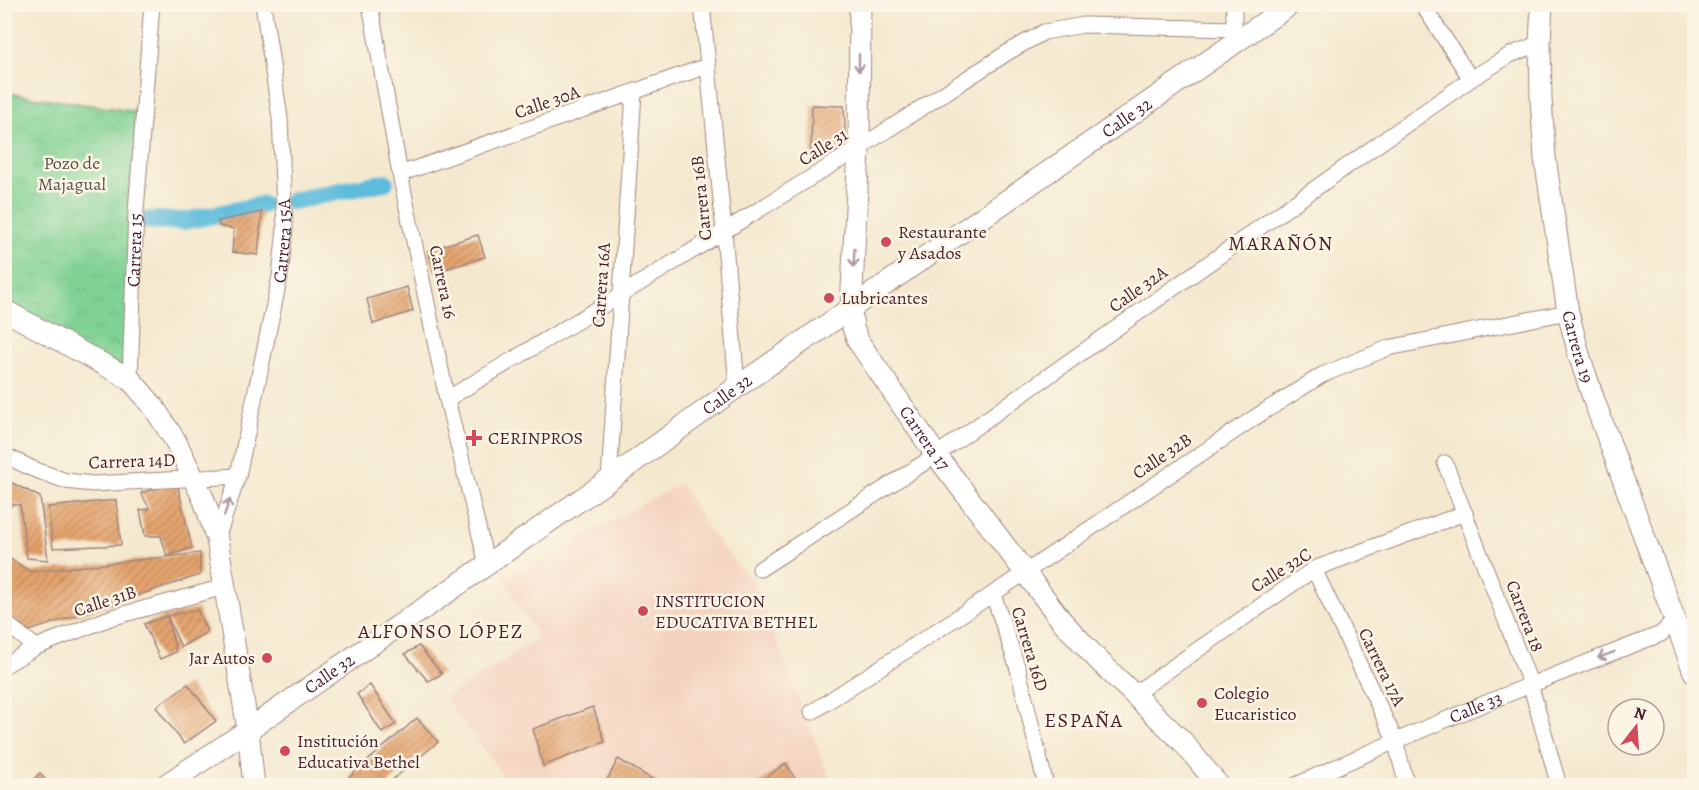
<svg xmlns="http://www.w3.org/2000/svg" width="1699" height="790" viewBox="0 0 1699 790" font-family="Alegreya,serif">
<defs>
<pattern id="park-crowns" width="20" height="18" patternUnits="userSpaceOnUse" patternTransform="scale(1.5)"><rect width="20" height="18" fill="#7fd294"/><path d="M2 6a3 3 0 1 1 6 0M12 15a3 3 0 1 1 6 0" fill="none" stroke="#6fb480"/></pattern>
<pattern id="building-hatch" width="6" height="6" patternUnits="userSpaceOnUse" patternTransform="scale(1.5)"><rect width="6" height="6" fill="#e5a46e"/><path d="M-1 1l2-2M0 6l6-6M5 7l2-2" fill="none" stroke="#bc855b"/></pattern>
</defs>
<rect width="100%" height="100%" fill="#fcf5e5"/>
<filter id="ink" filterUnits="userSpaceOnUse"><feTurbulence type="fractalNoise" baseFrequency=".0167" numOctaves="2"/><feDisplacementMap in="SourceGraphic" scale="12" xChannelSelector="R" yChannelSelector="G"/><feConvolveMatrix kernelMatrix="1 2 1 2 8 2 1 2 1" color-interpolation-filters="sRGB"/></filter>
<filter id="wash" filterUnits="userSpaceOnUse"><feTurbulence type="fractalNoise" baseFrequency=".008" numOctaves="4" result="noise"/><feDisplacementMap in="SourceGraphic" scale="24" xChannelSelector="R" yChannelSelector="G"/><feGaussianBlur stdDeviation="1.35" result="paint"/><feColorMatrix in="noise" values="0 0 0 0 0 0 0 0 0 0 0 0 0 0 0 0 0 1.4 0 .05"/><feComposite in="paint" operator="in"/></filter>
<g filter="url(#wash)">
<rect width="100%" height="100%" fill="#f4e9cf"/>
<polygon fill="#f4d3c0" points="679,484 720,545 754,582 832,785 510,785 445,698 538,639 504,579"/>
<polygon fill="url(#park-crowns)" stroke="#647860" stroke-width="1.5" points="5,93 144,113 128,386 5,310"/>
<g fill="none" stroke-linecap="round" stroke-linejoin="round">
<g stroke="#5dbcdc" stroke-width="18">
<polyline points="292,201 385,182"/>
<polyline points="147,220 184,221 262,205"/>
</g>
</g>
<g id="blocks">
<g fill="url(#building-hatch)">
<polygon points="812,105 844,106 846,151 811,156"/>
<polygon points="262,212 258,255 232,252 234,229 219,226 218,221"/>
<polygon points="478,235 485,257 435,272 428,250"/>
<polygon points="407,287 413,311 373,324 367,299"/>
<polygon points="4,479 40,497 48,560 27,558 20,505 12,504 4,520"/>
<polygon points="177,483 192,548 167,556 161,536 145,536 140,510 150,509 141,493"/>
<polygon points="116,500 121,545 53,548 48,507"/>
<polygon points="200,553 200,575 29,631 4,612 4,555 31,572"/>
<polygon points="197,609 207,632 181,647 167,616"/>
<polygon points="167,616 176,652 160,659 144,624"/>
<polygon points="419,646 442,674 428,681 405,654"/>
<polygon points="188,684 216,721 184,744 156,707"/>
<polygon points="370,685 396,724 382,733 357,694"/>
<polygon points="593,707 605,742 543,766 533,729"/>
<polygon points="417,718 438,742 385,786 356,786 349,777"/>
<polygon points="618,759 664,786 604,786"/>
<polygon points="786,763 799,786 755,786"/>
<polygon points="40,773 50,786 27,786"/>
</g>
</g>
</g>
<g filter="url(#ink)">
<use href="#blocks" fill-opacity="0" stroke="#9f847d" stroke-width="1.5"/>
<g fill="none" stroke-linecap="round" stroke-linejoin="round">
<defs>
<g id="street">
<polyline points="370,4 400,174 447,399 487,565"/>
<polyline points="702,4 724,231 737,387"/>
<polyline points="1422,4 1471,79"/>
<polyline points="1234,29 1234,4"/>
<polyline points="400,174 707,66"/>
<path id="s1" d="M130,379l6,-168 16,-207"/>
<polyline points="447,399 619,296 859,148 1010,51 1044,32 1084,25 1234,29 1241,40"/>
<polyline points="4,455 33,469 66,481 93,484 238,476"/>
<polyline points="1445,463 1530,683 1559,786"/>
<polyline points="609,480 634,92"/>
<path id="s2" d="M217,539l21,-63 42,-200 5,-48 -5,-110 -17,-114"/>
<polyline points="760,569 936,455 1471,79 1510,55 1540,43"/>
<polyline points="1314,569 1395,740 1407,786"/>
<polyline points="993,594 1018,669 1046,786"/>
<polyline points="4,622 36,647"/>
<polyline points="4,666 36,647 110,618 224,587"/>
<polyline points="1134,694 1314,569 1465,513"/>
<polyline points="812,712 993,594 1254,418 1322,375 1388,348 1568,312"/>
<path id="s3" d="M1294,786c121,-55 243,-105 367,-152l14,-14"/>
</g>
<g id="secondary">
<path id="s4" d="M860,4l-1,144 -8,162 2,18 5,13 78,114 126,166 35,38 85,82 37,45"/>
<path id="s5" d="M1542,4l-2,39 1,56 4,59 23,154 11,43 16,48 99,269"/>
<polyline points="4,310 130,379 153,406 176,442 204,500 217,539 248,730 254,786"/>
<path id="s6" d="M164,786l84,-56 361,-250 128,-93 554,-383"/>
</g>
</defs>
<use href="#street" stroke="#9f847d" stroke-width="17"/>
<use href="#secondary" stroke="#9f847d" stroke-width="23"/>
<use href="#street" stroke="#fff" stroke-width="15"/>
<use href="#secondary" stroke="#fff" stroke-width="21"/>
</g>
<defs><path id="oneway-shaft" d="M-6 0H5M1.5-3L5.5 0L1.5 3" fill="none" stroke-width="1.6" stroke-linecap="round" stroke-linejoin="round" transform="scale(1.5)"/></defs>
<g stroke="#ae9aa0">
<use href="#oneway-shaft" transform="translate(859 63) rotate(90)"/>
<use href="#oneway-shaft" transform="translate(854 258) rotate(93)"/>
<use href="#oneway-shaft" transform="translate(227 507) rotate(-72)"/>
<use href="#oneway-shaft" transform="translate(1606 655) rotate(159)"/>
</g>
</g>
<g fill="#d1495b" stroke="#fcf5e5" stroke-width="2">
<circle cx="886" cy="242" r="6"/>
<circle cx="829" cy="298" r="6"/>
<path d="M471 429h6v6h6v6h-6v6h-6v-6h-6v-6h6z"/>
<circle cx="643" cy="611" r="6"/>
<circle cx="267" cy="658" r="6"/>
<circle cx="1202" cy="703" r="6"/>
<circle cx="285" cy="751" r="6"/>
</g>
<g text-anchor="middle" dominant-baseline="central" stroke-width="5" stroke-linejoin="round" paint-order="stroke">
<g font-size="18" fill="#4a1f2b" stroke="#fcf5e5">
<text transform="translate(547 102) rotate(-19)">Calle 30A</text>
<text stroke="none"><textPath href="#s6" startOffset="1172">Calle 32</textPath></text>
<text transform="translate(823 147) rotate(-32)">Calle 31</text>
<text transform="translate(701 198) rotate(-96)">Carrera 16B</text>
<text stroke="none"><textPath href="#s2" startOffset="306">Carrera 15A</textPath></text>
<text stroke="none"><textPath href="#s1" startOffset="129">Carrera 15</textPath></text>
<text transform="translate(443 282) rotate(78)">Carrera 16</text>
<text transform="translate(601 285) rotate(-86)">Carrera 16A</text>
<text transform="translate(1138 289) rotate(-35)">Calle 32A</text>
<text stroke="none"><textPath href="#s5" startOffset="346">Carrera 19</textPath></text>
<text stroke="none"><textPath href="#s6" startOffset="686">Calle 32</textPath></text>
<text stroke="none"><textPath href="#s4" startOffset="456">Carrera 17</textPath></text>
<text transform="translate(1162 456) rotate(-34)">Calle 32B</text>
<text transform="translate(132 461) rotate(-2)">Carrera 14D</text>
<text transform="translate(1281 570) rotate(-32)">Calle 32C</text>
<text transform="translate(105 601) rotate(-18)">Calle 31B</text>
<text transform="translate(1525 616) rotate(69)">Carrera 18</text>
<text transform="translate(1030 649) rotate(73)">Carrera 16D</text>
<text transform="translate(1382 667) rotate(64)">Carrera 17A</text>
<text stroke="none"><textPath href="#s6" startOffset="200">Calle 32</textPath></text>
<text stroke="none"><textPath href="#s3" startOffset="198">Calle 33</textPath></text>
</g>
<g font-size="18" fill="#5a554a" stroke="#fcf5e5">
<text x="72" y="163">Pozo de<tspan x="72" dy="21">Majagual</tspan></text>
</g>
<g font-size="18" fill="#4a1f2b" stroke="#fcf5e5" text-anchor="start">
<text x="898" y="232">Restaurante<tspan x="898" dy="21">y Asados</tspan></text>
<text x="841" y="298">Lubricantes</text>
<text x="488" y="438">CERINPROS</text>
<text x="655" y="601">INSTITUCION<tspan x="655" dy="21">EDUCATIVA BETHEL</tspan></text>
<text x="255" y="658" text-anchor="end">Jar Autos</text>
<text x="1214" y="693">Colegio<tspan x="1214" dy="21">Eucaristico</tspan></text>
<text x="297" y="741">Institución<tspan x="297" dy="21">Educativa Bethel</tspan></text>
</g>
<g font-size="20" letter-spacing="1.5" fill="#4a1f2b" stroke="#fcf5e5">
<text x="1281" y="243">MARAÑÓN</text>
<text x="441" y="631">ALFONSO LÓPEZ</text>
<text x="1084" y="720">ESPAÑA</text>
</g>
</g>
<rect width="1699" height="790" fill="none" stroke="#fcf5e5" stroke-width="24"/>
<g transform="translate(1636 727) rotate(17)"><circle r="28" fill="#fcf5e5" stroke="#b59f9b" stroke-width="1.5"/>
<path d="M0-4.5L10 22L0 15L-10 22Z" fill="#d1495b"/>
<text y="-9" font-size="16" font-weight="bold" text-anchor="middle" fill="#4a1f2b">N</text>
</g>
</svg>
